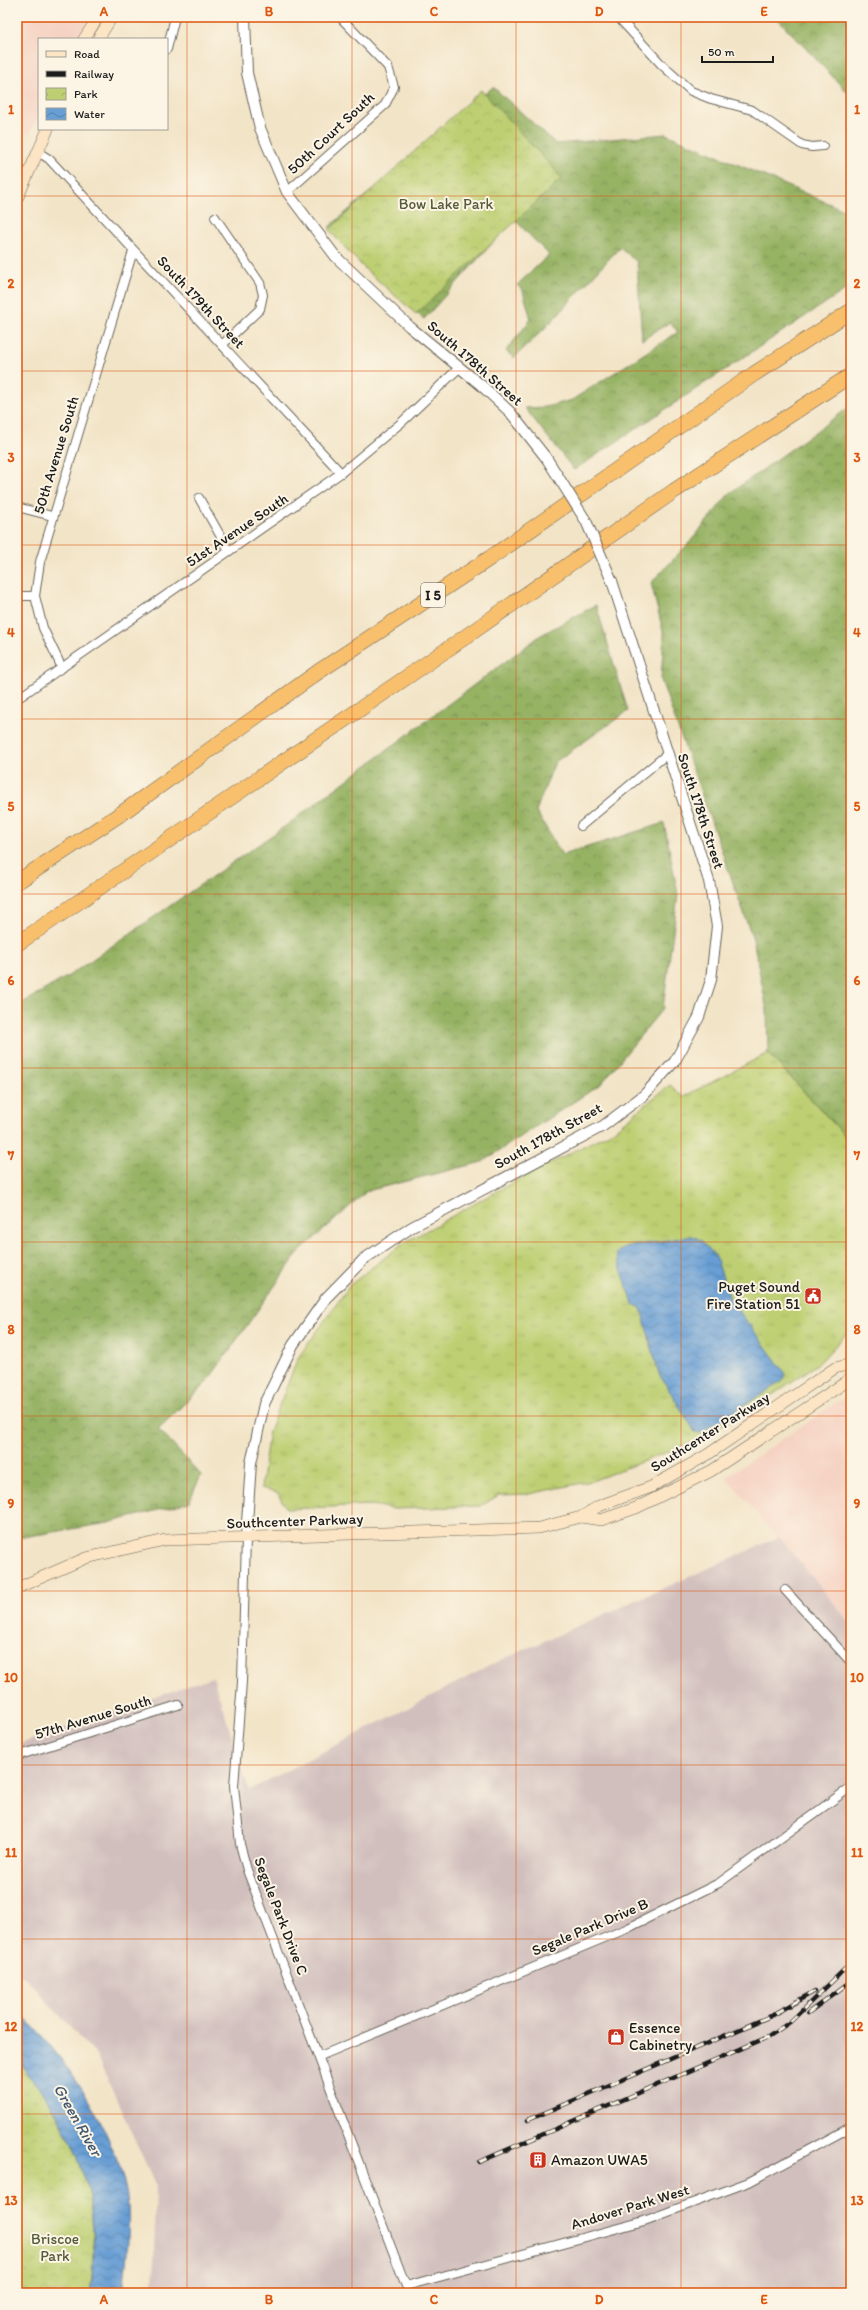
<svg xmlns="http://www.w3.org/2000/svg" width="868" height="2310" viewBox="0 0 868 2310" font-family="Itim,sans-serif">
<defs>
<pattern id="grass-tufts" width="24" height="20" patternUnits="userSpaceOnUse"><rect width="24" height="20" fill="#bdcf72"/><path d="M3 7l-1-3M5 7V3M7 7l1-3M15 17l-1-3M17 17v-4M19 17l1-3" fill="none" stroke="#a2b162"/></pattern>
<pattern id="forest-crowns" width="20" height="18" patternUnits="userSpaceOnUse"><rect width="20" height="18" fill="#96b264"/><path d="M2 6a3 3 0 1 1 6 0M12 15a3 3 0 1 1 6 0" fill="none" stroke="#7a9052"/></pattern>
<pattern id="park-crowns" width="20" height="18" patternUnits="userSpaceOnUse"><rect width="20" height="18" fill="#bdcf72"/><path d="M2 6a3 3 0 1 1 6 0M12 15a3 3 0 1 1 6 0" fill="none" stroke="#a2b162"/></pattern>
<pattern id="water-waves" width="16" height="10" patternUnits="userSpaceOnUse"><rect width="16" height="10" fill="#679ed4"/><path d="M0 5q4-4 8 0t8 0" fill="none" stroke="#5480ab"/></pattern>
</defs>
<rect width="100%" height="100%" fill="#fcf5e5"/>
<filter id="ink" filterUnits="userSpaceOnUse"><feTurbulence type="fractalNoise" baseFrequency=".025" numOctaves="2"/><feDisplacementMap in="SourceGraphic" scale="8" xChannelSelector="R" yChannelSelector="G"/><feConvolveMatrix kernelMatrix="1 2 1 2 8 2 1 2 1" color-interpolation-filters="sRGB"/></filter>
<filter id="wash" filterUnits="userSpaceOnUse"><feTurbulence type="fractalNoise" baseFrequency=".012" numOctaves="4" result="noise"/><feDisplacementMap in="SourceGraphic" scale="16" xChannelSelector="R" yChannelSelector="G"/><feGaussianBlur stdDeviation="0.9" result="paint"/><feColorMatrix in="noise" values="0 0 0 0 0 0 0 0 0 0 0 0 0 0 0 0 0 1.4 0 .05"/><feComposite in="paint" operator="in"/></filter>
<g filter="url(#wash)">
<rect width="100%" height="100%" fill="#f2e4c7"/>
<g fill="#f5d2c2">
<polygon points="17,17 90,17 77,39 39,39 39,115 29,135 17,121"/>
<polygon points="851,1393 851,1624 726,1477"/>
</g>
<polygon fill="#d1bfbd" points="779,1537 851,1624 851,2293 153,2293 156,2186 97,2057 25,1977 17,1974 17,1745 213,1677 249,1790 497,1662"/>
<polygon fill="url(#grass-tufts)" stroke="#6c7647" points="768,1053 851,1142 851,1329 819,1363 775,1393 693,1442 592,1481 529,1494 499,1495 481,1506 395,1509 371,1505 287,1509 277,1492 261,1488 269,1431 298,1358 350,1285 402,1244 510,1184 613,1131 670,1085 683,1097"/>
<g fill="url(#forest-crowns)" stroke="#596740">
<polygon points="776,17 851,17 851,96"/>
<path d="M493,87l63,57 110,-10 185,79v73l-277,184 -49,-62 21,-1 26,-7 106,-68 -8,-10 -28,18 -5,-78 -17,-15 -72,78 -34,33 -8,-7 25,-32 -8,-28 -6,-6 32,-30 -35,-36 -90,100c-33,-28 -69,-56 -95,-92z"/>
<polygon points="851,406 851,1142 768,1053 767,1010 753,939 661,680 664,635 651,583 690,542 729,494"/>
<polygon points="596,605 628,711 555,762 536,811 562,855 664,823 678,894 663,1008 601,1084 482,1162 367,1191 298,1253 207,1382 158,1429 201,1475 189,1502 108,1523 17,1538 17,1006 70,975 284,827 541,635"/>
</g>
<g fill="url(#park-crowns)" stroke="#6c7647">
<polygon points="481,90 562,178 416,314 364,268 329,230"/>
<path d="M17,2059c12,11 20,26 29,39 44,65 53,118 44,195h-73z"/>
</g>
<g fill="url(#water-waves)" stroke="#425d78">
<polygon points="692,1236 701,1240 716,1257 730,1299 786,1374 781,1382 700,1433 695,1432 659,1374 641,1308 633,1304 617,1257 617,1253 625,1247"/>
<path d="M17,2012c47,38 106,132 111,193 2,29 -2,59 -5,88h-33c10,-65 0,-122 -33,-179 -5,-9 -39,-53 -40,-57 -3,-14 0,-31 0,-45z"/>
</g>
</g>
<g filter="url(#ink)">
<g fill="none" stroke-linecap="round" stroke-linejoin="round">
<defs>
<g id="minor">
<polyline points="618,17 662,65 691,91 711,99 752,110 802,145 812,147 823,146"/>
<polyline points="167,49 175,17"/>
<polyline points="38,152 49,159 341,473"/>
<polyline points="287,192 385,105 394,87 388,67 340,17"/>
<polyline points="215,217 260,283 263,295 260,309 222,345"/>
<polyline points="199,498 229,551"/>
<polyline points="17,507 52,516"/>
<polyline points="17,596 35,596"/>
<polyline points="62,668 43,628 35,596 40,562 133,251"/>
<polyline points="17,699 341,473 402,422 460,367"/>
<polyline points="581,826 667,754"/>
<polyline points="246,1538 242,1682 234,1786 240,1844 247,1870 406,2286 644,2221 749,2182 851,2127"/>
<polyline points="785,1590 851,1662"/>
<polyline points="17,1756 178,1705"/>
<polyline points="320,2056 626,1929 719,1883 851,1787"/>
</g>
<g id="tertiary">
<polyline points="245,17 247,73 260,128 287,192 336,257 410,327 481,385 510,412 547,459"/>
<polyline points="246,1538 251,1463 264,1404 293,1345 326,1298 364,1259 412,1227 603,1126 644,1095 675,1061 699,1017 711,980 717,926 709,881 612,581"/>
</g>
<g id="secondary">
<polyline points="84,39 98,17"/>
<polyline points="98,39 112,17"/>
<polyline points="17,199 48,129"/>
<polyline points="581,1517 601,1520 636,1508 711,1471 846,1382 851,1376"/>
<polyline points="17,1588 86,1558 165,1540 539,1528 581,1517 599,1506 651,1487 707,1455 835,1368 851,1364"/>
</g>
<g id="motorway">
<polyline points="17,882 122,813 318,672 490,558 754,374 851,311"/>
<polyline points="17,944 458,642 674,491 851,375"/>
</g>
</defs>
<use href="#minor" stroke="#676258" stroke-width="10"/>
<use href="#tertiary" stroke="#676258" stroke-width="12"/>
<use href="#secondary" stroke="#676258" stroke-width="12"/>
<use href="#motorway" stroke="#676258" stroke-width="16"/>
<use href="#minor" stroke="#fff" stroke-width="8"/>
<use href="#tertiary" stroke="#fff" stroke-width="10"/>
<use href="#secondary" stroke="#fce5c4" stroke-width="11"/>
<use href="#motorway" stroke="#f8bf6c" stroke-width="15"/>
<defs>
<g id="rail">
<polyline points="808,2013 851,1981"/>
<polyline points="528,2120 773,2015 815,1991"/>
<polyline points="479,2162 768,2037 790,2022 848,1966"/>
</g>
</defs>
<use href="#rail" stroke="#1c1c1c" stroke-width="4.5"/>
<use href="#rail" stroke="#fcf5e5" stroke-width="3" stroke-dasharray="9" stroke-linecap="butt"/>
<defs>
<polyline id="tertiary-bridge" points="547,459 586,521 612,581"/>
</defs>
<use href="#tertiary-bridge" stroke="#676258" stroke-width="12" stroke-linecap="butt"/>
<use href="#tertiary-bridge" stroke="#fff" stroke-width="10"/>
</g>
</g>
<path fill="none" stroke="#de560d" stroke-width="1" stroke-opacity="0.55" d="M187,17v2276M352,17v2276M516,17v2276M681,17v2276M17,196h834M17,371h834M17,545h834M17,719h834M17,894h834M17,1068h834M17,1242h834M17,1416h834M17,1591h834M17,1765h834M17,1939h834M17,2114h834"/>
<defs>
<symbol id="civic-square" viewBox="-11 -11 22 22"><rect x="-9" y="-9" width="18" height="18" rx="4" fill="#c8321e" stroke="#fcf5e5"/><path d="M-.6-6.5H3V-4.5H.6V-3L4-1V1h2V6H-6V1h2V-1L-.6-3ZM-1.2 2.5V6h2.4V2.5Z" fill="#fff"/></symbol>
<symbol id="shop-square" viewBox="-11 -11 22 22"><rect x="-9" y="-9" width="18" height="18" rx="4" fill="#c8321e" stroke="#fcf5e5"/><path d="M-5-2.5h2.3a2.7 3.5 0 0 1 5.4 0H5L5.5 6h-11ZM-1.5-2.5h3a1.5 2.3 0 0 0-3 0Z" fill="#fff"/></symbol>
<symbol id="building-square" viewBox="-11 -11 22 22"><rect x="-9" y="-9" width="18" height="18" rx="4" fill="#c8321e" stroke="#fcf5e5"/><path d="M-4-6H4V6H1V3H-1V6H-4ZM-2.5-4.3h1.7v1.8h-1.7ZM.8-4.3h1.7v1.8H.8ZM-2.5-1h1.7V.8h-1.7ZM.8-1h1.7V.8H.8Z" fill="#fff"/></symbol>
</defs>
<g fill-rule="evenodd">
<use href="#civic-square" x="803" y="1286" width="20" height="20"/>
<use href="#shop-square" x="606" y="2027" width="20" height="20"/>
<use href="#building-square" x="528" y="2150" width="20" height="20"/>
</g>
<g text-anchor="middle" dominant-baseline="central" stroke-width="4" stroke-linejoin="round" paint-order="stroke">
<rect fill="#fcf5e5" stroke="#5f5d58" stroke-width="1" x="421" y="583" width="24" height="24" rx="3"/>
<g font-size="14" font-weight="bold" fill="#1c1c1c">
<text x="433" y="595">I 5</text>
</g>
<g font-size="15" fill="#1c1c1c" stroke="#fcf5e5">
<text transform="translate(331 133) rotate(-43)">50th Court South</text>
<text transform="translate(201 302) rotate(47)">South 179th Street</text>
<text transform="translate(475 363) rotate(41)">South 178th Street</text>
<text transform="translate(56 455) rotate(-73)">50th Avenue South</text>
<text transform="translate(237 530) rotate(-34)">51st Avenue South</text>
<text transform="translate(701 811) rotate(72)">South 178th Street</text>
<text transform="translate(548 1136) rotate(-29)">South 178th Street</text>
<text transform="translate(710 1432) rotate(-32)">Southcenter Parkway</text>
<text transform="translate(295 1521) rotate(-2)">Southcenter Parkway</text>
<text transform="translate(93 1717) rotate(-17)">57th Avenue South</text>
<text transform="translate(281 1916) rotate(69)">Segale Park Drive C</text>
<text transform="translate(590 1927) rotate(-23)">Segale Park Drive B</text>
<text transform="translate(630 2207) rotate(-17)">Andover Park West</text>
</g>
<g font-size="15" fill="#545b3a" stroke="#fcf5e5">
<text x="446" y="204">Bow Lake Park</text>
<text x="55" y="2239">Briscoe<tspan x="55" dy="17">Park</tspan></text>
</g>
<g font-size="15" fill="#1c1c1c" stroke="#fcf5e5" text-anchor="start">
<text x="800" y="1287" text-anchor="end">Puget Sound<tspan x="800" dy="17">Fire Station 51</tspan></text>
<text x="629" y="2028">Essence<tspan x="629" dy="17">Cabinetry</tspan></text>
<text x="551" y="2160">Amazon UWA5</text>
</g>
<g font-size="16" font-style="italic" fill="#3e566f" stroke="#fcf5e5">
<text transform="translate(78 2120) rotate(60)">Green River</text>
</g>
</g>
<rect width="868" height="2310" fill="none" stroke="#fcf5e5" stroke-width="44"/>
<rect x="38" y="38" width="130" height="92" fill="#fcf5e5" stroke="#a29e95"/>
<rect x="46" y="51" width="20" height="6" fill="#fce5c4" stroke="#a29e95"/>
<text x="74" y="58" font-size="12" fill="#1c1c1c">Road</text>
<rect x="46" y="71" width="20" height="6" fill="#1c1c1c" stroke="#a29e95"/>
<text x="74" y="78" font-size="12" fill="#1c1c1c">Railway</text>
<rect x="46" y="88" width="20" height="12" fill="url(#park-crowns)" stroke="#a29e95"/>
<text x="74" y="98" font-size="12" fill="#1c1c1c">Park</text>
<rect x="46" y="108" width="20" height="12" fill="url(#water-waves)" stroke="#a29e95"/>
<text x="74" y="118" font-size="12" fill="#1c1c1c">Water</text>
<path d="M702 56v6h71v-6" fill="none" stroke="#1c1c1c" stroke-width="2"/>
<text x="708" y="56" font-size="12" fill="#1c1c1c" stroke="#fcf5e5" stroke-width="3" paint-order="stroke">50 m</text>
<rect x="22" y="22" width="824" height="2266" fill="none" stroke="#de560d" stroke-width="1.5"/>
<g font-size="13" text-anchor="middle" font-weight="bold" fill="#de560d">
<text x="104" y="16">A</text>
<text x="269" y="16">B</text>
<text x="434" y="16">C</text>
<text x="599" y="16">D</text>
<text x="764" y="16">E</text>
<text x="11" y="114">1</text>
<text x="857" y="114">1</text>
<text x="11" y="288">2</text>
<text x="857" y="288">2</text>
<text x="11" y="462">3</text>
<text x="857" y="462">3</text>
<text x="11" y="637">4</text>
<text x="857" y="637">4</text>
<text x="11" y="811">5</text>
<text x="857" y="811">5</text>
<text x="11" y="985">6</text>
<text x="857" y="985">6</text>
<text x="11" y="1160">7</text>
<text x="857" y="1160">7</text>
<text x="11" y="1334">8</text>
<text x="857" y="1334">8</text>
<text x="11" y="1508">9</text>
<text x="857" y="1508">9</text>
<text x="11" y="1682">10</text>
<text x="857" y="1682">10</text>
<text x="11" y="1857">11</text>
<text x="857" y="1857">11</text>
<text x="11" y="2031">12</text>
<text x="857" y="2031">12</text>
<text x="11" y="2205">13</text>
<text x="857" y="2205">13</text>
<text x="104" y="2304">A</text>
<text x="269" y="2304">B</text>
<text x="434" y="2304">C</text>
<text x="599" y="2304">D</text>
<text x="764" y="2304">E</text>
</g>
</svg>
